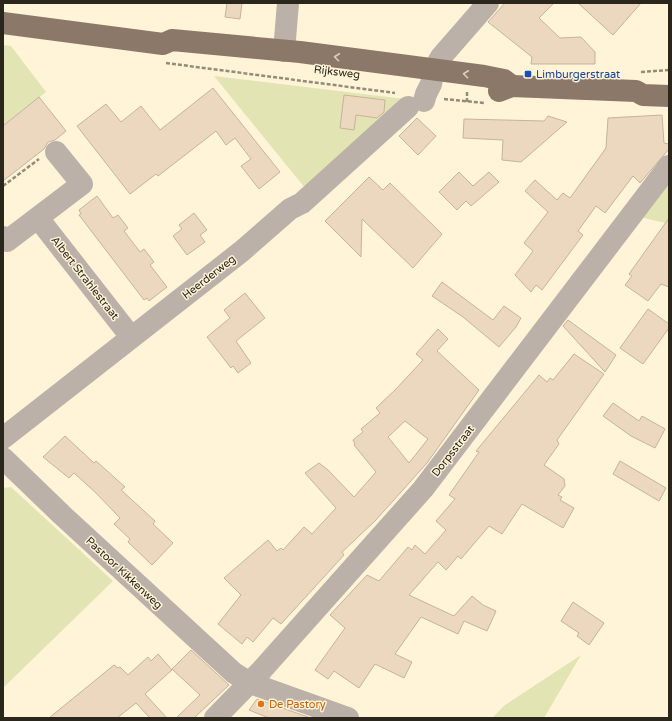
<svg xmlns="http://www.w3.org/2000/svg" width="672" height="721" viewBox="0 0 672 721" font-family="'Varela Round',sans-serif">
<rect width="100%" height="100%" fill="#fff4d7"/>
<g fill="#e2e5b3">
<polygon points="3,45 11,46 46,92 3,126"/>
<polygon points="214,76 405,99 305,188"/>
<polygon points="669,178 669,224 640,217"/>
<polygon points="11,487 113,581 3,688 3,488"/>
<polygon points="581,655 544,718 492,718 505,705"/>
</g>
<g fill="#ecd8bf" stroke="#c6b39a" fill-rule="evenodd">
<polygon points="227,3 242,3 240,19 225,17"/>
<polygon points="505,3 554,3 539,18 560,38 581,37 595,52 595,64 531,64 532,57 488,22"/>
<polygon points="578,3 641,3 613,35"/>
<polygon points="213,88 280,172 259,189 241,166 251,159 235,138 226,145 216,131 158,176 156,174 130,194 77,126 106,104 121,122 141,106 160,130"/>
<polygon points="344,95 385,100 384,112 377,118 356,115 354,130 340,128"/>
<polygon points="39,97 66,131 55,140 48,142 44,149 3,181 3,126"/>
<polygon points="662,115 664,143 669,144 669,149 640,183 633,176 605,213 596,206 578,231 583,235 542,290 536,285 531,292 515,275 533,251 524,243 548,212 525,191 535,180 557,200 563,193 570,198 606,148 608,118"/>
<polygon points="548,116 567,122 521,162 502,160 503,140 463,138 464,119 544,121"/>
<polygon points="417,118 436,136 418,155 399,136"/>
<polygon points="459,172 473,186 489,172 499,182 471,206 466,201 457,210 439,192"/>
<polygon points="369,177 383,190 390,183 442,234 413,268 362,219 361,257 325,221"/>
<polygon points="97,196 113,218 118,215 128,228 124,231 140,252 144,249 154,262 150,265 167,287 149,301 147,298 144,300 79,215 81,214 79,210"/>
<polygon points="194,213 207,230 200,235 205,242 187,255 173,236 182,229 179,225"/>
<polygon points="669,218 669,287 661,284 648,301 625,285 632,276 629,274"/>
<polygon points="442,282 493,320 504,306 521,318 516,327 499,347 463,317 432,296"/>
<polygon points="245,293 265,318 236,341 251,363 238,373 233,366 231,368 207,337 230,318 224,310"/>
<polygon points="648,309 669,324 669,328 643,364 620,348"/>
<polygon points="568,320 616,355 605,372 563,326"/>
<path d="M438,329l10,10 -11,12 42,39 -52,73 -52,58 -33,31 2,3 -63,69 -8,-6 -20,24 -6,-5 -5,7 -24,-20 23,-29 -17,-17 44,-38 9,11 4,-3 2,2 21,-23 8,7 24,-26 -31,-35 14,-10 9,7 26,27 22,-25 -22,-27 1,-1 -2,-4 10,-8 -2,-3 19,-16 -4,-5 20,-19 27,-29 -7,-6zM405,421l23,18 -19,24 -21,-26z"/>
<polygon points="574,354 604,374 557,440 559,444 544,465 564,479 565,486 558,495 562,497 560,500 574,508 563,528 522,504 502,534 489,526 461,559 458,556 446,570 438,562 409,595 454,616 472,596 483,605 496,611 487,631 464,621 458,634 421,617 395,654 412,662 404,678 375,664 359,688 334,671 328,679 315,670 345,628 330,615 367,575 379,581 408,547 412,550 415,545 425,554 446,530 436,521 455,499 449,495 479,452 476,451 539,375 547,382 550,378 553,380"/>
<polygon points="613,403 639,421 642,416 665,429 655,448 631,436 603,416"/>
<polygon points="65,436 94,463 96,461 125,487 121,490 155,521 153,524 173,543 152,565 128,542 130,539 114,524 120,518 96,493 74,473 69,478 43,457"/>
<polygon points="620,461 666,488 659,501 613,474"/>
<polygon points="573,602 604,623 589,645 577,636 579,633 561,621"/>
<polygon points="191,650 229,685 194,718 176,718 200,695 172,669"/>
<polygon points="158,654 172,670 145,694 167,718 150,718 136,703 117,718 49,718 114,665 118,668 120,667 128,675 148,657 151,661"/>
<polygon points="257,699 311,718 269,718 249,710"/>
</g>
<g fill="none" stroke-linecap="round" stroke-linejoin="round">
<g stroke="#938c78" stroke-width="2.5" stroke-dasharray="4 2" stroke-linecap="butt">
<polyline points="166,63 395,93"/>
<polyline points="641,72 669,70"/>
<polyline points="444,99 485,103"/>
<polyline points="467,102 467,92"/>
<polyline points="3,186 39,159"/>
</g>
<g stroke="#bcb1a8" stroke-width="22">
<polyline points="284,51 288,3"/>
<polyline points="424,101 426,94 431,84 434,69 441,57 488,3"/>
<polyline points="38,218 131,337"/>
<polyline points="3,237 7,241 82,184 56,152"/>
<polyline points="3,438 242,251 290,209 302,203 408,107"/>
<polyline points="3,458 62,515 234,673 250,683 348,718"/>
<polyline points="215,718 260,672 423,489 669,166"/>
</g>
<g stroke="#8c7868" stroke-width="22">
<polyline points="3,23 163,44 172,40 300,52 484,76 504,80 512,86"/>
<polyline points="499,91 512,86 636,91 643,95 669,96"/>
</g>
</g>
<defs><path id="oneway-chevron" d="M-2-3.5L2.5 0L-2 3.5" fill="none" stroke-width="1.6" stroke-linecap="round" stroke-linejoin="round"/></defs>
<g stroke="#dccfb6">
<use href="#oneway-chevron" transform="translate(337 57) rotate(-173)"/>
<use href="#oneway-chevron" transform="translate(466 74) rotate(-173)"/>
</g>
<rect fill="#1a4fb4" stroke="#fff4d7" stroke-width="1.5" x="524" y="70" width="8" height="8" rx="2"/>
<circle fill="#e8710a" stroke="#fff4d7" stroke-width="1.5" cx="261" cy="704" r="4"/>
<g text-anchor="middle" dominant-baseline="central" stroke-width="3" stroke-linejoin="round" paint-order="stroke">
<g font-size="11" fill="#2a261b" stroke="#fff4d7">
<text transform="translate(337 72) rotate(7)">Rijksweg</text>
<text transform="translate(209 277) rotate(-38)">Heerderweg</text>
<text transform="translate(85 278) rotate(52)">Albert Strahlestraat</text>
<text transform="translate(453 451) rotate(-52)">Dorpsstraat</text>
<text transform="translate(124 573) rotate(43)">Pastoor Kikkenweg</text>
</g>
<g font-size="11" fill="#164399" stroke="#fff4d7" text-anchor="start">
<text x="536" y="74">Limburgerstraat</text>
</g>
<g font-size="11" fill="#c56008" stroke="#fff4d7" text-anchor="start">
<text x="269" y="704">De Pastory</text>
</g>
</g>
<rect width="672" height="721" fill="none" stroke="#2a261b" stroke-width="8"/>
</svg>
